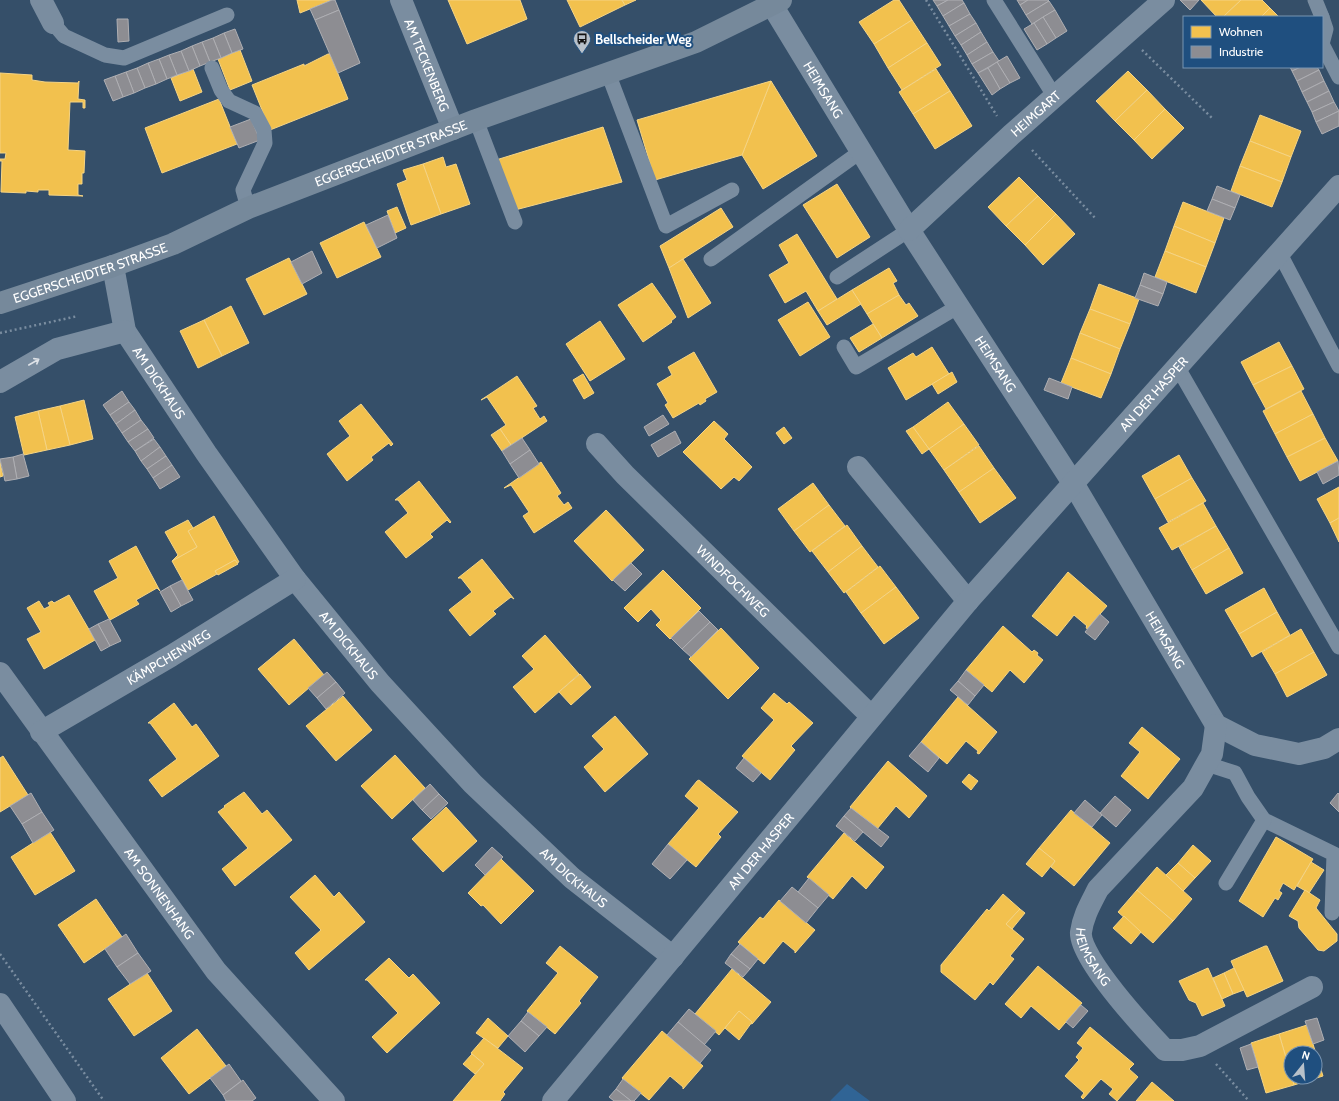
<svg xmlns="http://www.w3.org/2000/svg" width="1339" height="1101" viewBox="0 0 1339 1101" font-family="Cabin,sans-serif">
<rect width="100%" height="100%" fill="#354f69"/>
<polygon fill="#306495" points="847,1084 870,1101 830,1101"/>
<g fill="#f2c14e" stroke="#f6d483">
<polygon points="297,0 332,0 300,13"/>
<polygon points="448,0 520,0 527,19 467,44"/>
<polygon points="567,0 622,0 625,5 580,27"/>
<polygon points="622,0 636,0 625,5"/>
<polygon points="894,0 899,0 912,20 874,44 859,22"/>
<polygon points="1201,0 1241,0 1223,17 1217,17"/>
<polygon points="1241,0 1262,0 1270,8 1261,17 1223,17"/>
<polygon points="1270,8 1279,17 1261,17"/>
<polygon points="912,20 927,43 888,68 874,44"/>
<polygon points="927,43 941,65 902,90 888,68"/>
<polygon points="240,50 252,81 230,90 218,59"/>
<polygon points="328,54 330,54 348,99 270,130 252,85 304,64 304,66"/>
<polygon points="193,69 202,92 180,101 171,78"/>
<polygon points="936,69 950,91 913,114 899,92"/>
<polygon points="1128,71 1147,90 1115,121 1096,101"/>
<polygon points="0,73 32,75 32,80 45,82 78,83 79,81 78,99 85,100 85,108 83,108 83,102 70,102 68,150 85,151 84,173 82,173 82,184 78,184 78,195 83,196 49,195 49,190 38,190 38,192 26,191 26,193 1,192 2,161 0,161 0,159 5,159 6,153 0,153"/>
<polygon points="771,81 817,156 763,189 742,155"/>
<polygon points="771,81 742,155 655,180 637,120"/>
<polygon points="1147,90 1165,109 1134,140 1115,121"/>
<polygon points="950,91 972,126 935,149 913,114"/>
<polygon points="219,99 237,144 162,173 145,128"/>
<polygon points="1165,109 1184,128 1152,159 1134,140"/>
<polygon points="1260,115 1301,131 1291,157 1250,141"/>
<polygon points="603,127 622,182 515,210 496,160"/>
<polygon points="1250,141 1291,157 1282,182 1240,166"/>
<polygon points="443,157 446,167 456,164 470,204 441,214 423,164"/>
<polygon points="423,164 441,214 411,225 397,184 407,180 403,170"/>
<polygon points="1240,166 1282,182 1272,207 1231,191"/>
<polygon points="1019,177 1038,196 1006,226 988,207"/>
<polygon points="837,184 870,237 837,258 803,205"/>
<polygon points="1038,196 1056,214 1025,245 1006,226"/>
<polygon points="1183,202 1224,218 1215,243 1174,226"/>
<polygon points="397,207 406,228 395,233 387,211"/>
<polygon points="721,208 733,227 669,268 660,246"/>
<polygon points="1056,214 1075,234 1043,265 1025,245"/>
<polygon points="364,222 381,257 337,278 320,243"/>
<polygon points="1174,226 1215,243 1206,267 1165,251"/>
<polygon points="797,234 837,299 818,311 806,291 785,303 769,275 789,263 779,245"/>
<polygon points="1165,251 1206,267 1196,293 1155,277"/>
<polygon points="289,258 307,294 264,315 246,279"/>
<polygon points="683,259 711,303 688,318 669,268"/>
<polygon points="889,268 897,281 893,283 899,295 867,314 852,290"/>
<polygon points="652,283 676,317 671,321 672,322 643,342 618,305"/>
<polygon points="1099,284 1139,299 1130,324 1090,309"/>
<polygon points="852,290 861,304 827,325 818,311"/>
<polygon points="899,295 906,305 909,303 918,316 882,338 867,314"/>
<polygon points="808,302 830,337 800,356 778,320"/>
<polygon points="231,306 249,343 222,356 204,320"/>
<polygon points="1090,309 1130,324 1120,349 1080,333"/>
<polygon points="204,320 222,356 198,368 180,331"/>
<polygon points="600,321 625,359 590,381 566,344"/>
<polygon points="873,324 882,338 859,352 850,338"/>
<polygon points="1080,333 1120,349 1111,374 1071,358"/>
<polygon points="1279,342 1292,366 1253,385 1241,362"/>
<polygon points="932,347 949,374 906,400 888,368 913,353 916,357"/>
<polygon points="694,352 717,392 705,399 706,401 700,405 699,403 673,418 665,405 668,403 657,384 672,375 668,367"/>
<polygon points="1071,358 1111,374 1101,398 1061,383"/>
<polygon points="1292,366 1304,389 1266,409 1253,385"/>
<polygon points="952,372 957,382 938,394 932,384"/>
<polygon points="583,374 594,393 584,399 573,380"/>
<polygon points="517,376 537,406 533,408 540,419 544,416 547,421 511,445 500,429 506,425 487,397 481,400"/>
<polygon points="1301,391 1313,414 1275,434 1263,411"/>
<polygon points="84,400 93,439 70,445 60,406"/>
<polygon points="948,402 964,424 929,449 913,427"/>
<polygon points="361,404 393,444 391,446 389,443 371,457 373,460 347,481 327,454 350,436 339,421"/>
<polygon points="60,406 70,445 47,450 38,411"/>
<polygon points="38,411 47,450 24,455 15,417"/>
<polygon points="1313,414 1325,438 1287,457 1275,434"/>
<polygon points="714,421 728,434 724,439 752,467 739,481 734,477 721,489 683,452"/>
<polygon points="964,424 979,445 944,470 929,449"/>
<polygon points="784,427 792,438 784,444 776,433"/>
<polygon points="913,427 929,449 922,454 906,431"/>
<polygon points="500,429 511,445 502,451 491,435"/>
<polygon points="1325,438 1338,461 1300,481 1287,457"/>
<polygon points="979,446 994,468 959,492 944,470"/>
<polygon points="1179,455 1192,478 1155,499 1142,476"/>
<polygon points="0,462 3,476 0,477"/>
<polygon points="541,462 561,493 557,496 564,505 568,502 572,508 534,533 523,516 529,512 511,485 504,488"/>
<polygon points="994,468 1016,498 980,523 959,492"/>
<polygon points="1192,478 1206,501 1168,522 1155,499"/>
<polygon points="419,481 451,522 450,523 447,520 430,534 433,537 406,558 385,532 408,513 398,500 395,500"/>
<polygon points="813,483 829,505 794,531 778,509"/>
<polygon points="1339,487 1339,518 1330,523 1317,499"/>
<polygon points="1203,503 1216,526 1172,550 1159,528"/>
<polygon points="829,505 845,526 810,552 794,531"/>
<polygon points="606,510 644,550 612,581 574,541"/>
<polygon points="214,516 239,562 237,563 235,560 215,571 217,574 188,590 172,561 197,547 188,531"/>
<polygon points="1339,518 1339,542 1330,523"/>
<polygon points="188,520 193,528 188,531 197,547 172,561 178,555 165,532"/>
<polygon points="847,525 862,546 828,572 812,551"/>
<polygon points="1216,526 1229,548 1192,570 1179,547"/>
<polygon points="136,546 160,591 157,588 136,600 139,604 110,620 94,591 118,578 109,561"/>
<polygon points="862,546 878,567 844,593 828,572"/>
<polygon points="1229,548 1243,573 1206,594 1192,570"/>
<polygon points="482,559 514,599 511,597 493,611 496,614 470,636 449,610 472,592 461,578 458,578"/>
<polygon points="235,560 238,564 218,575 215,571"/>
<polygon points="880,566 896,587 861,613 846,592"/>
<polygon points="663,570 701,608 670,639 656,625 661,620 651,609 638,622 624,608"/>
<polygon points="1068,572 1107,606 1087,629 1086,627 1087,626 1074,615 1057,636 1032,616"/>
<polygon points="896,587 919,618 884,644 861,613"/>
<polygon points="1264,588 1277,612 1239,634 1225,610"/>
<polygon points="69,595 95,640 44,669 27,639 41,632 27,608 39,601 44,609 50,606 48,603 52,601 54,603"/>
<polygon points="1277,612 1290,635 1252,657 1239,634"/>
<polygon points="1003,626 1032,652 1034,650 1038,653 1037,655 1043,660 1024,683 1010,670 992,692 966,670"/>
<polygon points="721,628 759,668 728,699 689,659"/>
<polygon points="1301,629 1314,652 1275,674 1262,652"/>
<polygon points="545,635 579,674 535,713 513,687 534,669 522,656"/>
<polygon points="294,639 324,675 289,705 258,669"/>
<polygon points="1314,652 1327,675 1287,697 1275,674"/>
<polygon points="580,674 591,687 571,705 559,692"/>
<polygon points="774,693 787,704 789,702 813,723 791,746 795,750 770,780 742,756 774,720 761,708"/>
<polygon points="343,696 372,730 336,761 306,726"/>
<polygon points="958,697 997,732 979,754 977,753 978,751 966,741 947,764 921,742"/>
<polygon points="174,703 192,727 196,724 219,756 162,797 149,780 177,759 150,723 148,723"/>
<polygon points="615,716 648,754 605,792 584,767 604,749 592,736"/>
<polygon points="1142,727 1180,759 1148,799 1121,776 1140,752 1129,743"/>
<polygon points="395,755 425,788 392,819 361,786"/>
<polygon points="3,756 28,795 0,812 0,758"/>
<polygon points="888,761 927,796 909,818 896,806 877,829 850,807"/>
<polygon points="969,774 978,781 971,790 962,782"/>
<polygon points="699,780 738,812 718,834 721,837 696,867 668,844 699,808 685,796 697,781"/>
<polygon points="244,792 262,814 267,810 292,840 235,886 222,869 248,848 218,812 225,807 224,806"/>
<polygon points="446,807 477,841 443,872 412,839"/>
<polygon points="1071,810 1110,843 1074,886 1051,867 1055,861 1039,848"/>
<polygon points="50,832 75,871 35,895 11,857"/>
<polygon points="844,833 884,867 866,889 852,876 833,899 807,877"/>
<polygon points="1276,837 1313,859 1294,890 1283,883 1279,891 1282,893 1278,900 1275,898 1263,917 1239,901"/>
<polygon points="1193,845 1211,861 1195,878 1178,863"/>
<polygon points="1039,848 1055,861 1042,877 1026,864"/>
<polygon points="501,859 534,891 501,924 483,905 481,906 468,893"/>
<polygon points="1311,862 1324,870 1309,893 1297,886"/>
<polygon points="1178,863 1195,878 1183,891 1166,875"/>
<polygon points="1157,867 1192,899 1173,921 1137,890"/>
<polygon points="315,875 334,897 339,892 365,922 309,970 295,953 321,930 290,897"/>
<polygon points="1137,890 1173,921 1153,943 1118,912"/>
<polygon points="1305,890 1320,900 1316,908 1337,934 1337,941 1324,951 1318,950 1299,928 1298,921 1289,916"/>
<polygon points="1003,894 1020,909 1006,924 1024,939 1010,956 1014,959 993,985 990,982 975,1000 941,972 941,965 987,909 989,911"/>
<polygon points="96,899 122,937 84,963 58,925"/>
<polygon points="779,900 815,930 795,953 795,951 783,941 764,964 738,942 760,917 763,919"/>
<polygon points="1020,909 1025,913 1012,929 1006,924"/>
<polygon points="1124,916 1141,932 1131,944 1113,928"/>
<polygon points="560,946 598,977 579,1001 581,1003 555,1034 527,1011 558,973 546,963"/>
<polygon points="1265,946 1267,946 1283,981 1247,997 1231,961"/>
<polygon points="389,958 409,978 413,974 440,1003 387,1053 372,1037 398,1013 367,980 365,980"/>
<polygon points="1038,966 1082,1003 1059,1030 1031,1006 1021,1018 1005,1004"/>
<polygon points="1208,968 1225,1006 1202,1016 1196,1003 1189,1000 1179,981"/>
<polygon points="1234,968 1244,990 1233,994 1224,973"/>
<polygon points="732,969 771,1002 752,1024 750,1023 752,1022 739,1011 719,1035 695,1014"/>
<polygon points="147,973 172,1011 134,1036 108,999"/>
<polygon points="1224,973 1233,994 1222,999 1213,978"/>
<polygon points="739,1011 752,1022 739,1040 725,1028"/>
<polygon points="488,1018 508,1036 498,1048 476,1033"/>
<polygon points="1307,1025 1323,1076 1294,1085 1292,1077 1315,1077 1315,1053 1291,1053 1291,1074 1279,1034"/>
<polygon points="1090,1027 1134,1064 1129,1069 1138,1077 1117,1101 1109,1094 1113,1089 1101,1079 1083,1099 1081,1097 1084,1093 1065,1076 1079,1060 1076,1057 1083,1048 1077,1043"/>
<polygon points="197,1029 226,1066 189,1094 161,1058"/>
<polygon points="662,1031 703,1066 683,1089 683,1087 670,1076 649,1100 622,1078"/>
<polygon points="1279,1034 1294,1085 1266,1093 1251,1043"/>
<polygon points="484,1038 523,1068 503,1092 505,1094 500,1101 453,1101 484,1064 471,1053"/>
<polygon points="472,1054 484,1064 475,1074 463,1064"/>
<polygon points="1152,1082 1174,1101 1136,1101"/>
</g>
<g fill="#8d8d92" stroke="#afafb3">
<polygon points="332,0 335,0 339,10 315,20 310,9"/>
<polygon points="933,0 948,0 937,6"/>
<polygon points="948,0 962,0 964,3 943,16 937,6"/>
<polygon points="1017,0 1028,0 1020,5"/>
<polygon points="1028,0 1048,0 1049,1 1026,15 1020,5"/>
<polygon points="1180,0 1199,0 1190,10"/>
<polygon points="1049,1 1055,10 1032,24 1026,15"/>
<polygon points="964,3 970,14 949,26 943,16"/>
<polygon points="339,10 360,63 338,73 315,20"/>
<polygon points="1055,10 1067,31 1056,38 1043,17"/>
<polygon points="970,14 976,23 955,36 949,26"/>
<polygon points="1043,17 1056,38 1047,44 1034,23"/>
<polygon points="117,19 128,19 129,41 118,42"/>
<polygon points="976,23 981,32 961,45 955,36"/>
<polygon points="1034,23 1047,44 1037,50 1024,29"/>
<polygon points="235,29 243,49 232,53 224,33"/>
<polygon points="981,32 987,42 967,55 961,45"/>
<polygon points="224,33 232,53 221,58 213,38"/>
<polygon points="213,38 221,58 210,62 202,42"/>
<polygon points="202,42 210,62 200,66 192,46"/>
<polygon points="987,42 993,52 972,64 967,55"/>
<polygon points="192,46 200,66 189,71 181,51"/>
<polygon points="181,51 189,71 177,75 169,55"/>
<polygon points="993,52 999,61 978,73 972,64"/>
<polygon points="169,55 177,75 167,79 159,59"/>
<polygon points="1007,56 1020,78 1010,83 997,62"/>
<polygon points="159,59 167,79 156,84 148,63"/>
<polygon points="997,62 1010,83 1000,89 988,68"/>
<polygon points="148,63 156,84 145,88 137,68"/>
<polygon points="1290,67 1301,67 1292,71"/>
<polygon points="1301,67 1317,67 1319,70 1297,81 1292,71"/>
<polygon points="137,68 145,88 134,93 126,72"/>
<polygon points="988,68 1000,89 992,95 978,73"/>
<polygon points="1319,70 1324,81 1302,92 1297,81"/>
<polygon points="126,72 134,93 123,97 115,76"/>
<polygon points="115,76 123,97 113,101 104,80"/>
<polygon points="1324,81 1329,91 1307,102 1302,92"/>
<polygon points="1329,91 1334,102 1312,112 1307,102"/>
<polygon points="1334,102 1339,111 1316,122 1312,112"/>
<polygon points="1339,111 1339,126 1322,134 1316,122"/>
<polygon points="251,119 260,140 239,148 230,127"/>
<polygon points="1217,186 1240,195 1235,208 1212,199"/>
<polygon points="1212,199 1235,208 1230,220 1207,211"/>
<polygon points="388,215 397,238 377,248 366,225"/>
<polygon points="312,251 322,273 302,284 291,262"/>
<polygon points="1144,273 1167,282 1163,294 1140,285"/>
<polygon points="1140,285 1163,294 1158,306 1135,298"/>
<polygon points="1049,378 1072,387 1068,399 1044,390"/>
<polygon points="122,391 129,402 110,415 103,405"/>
<polygon points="129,402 135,410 116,424 110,415"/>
<polygon points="135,410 141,420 122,433 116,424"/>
<polygon points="663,415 669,424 649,436 644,427"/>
<polygon points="141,420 148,429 128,442 122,433"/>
<polygon points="148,429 154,438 135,451 128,442"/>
<polygon points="675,431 681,443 658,457 651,445"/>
<polygon points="522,438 530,450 510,464 502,451"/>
<polygon points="154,439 160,447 141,461 135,451"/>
<polygon points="160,447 166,456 147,469 141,461"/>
<polygon points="530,450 539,464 519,478 510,464"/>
<polygon points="23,454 29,476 17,479 13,457"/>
<polygon points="166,456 172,465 153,478 147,469"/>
<polygon points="13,457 17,479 5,481 0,459"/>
<polygon points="1338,461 1339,475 1323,484 1317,472"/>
<polygon points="172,465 180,477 160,489 153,478"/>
<polygon points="631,563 642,574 625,591 613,580"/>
<polygon points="182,580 193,600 181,606 170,586"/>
<polygon points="170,586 181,606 171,612 160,592"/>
<polygon points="699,611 710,622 682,649 671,638"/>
<polygon points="1100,614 1109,622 1095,640 1085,632"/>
<polygon points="109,619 121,641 110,646 98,624"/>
<polygon points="710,622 718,630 691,657 682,649"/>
<polygon points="98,624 110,646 101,651 89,629"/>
<polygon points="966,670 984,685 975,696 958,681"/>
<polygon points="327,672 336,682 317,698 308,688"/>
<polygon points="958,681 975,696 968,705 950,690"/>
<polygon points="336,682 345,693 326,709 317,698"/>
<polygon points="921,742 939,758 928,772 909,756"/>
<polygon points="744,758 761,773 753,782 736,768"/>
<polygon points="430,784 439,794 422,810 413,800"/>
<polygon points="31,793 42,812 22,824 10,806"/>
<polygon points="1338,793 1339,794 1339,812 1330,803"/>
<polygon points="439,794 448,803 431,819 422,810"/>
<polygon points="1115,796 1131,810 1116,827 1100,813"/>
<polygon points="1085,800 1102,815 1092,827 1074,813"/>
<polygon points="851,808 889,837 881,847 844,816"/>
<polygon points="42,812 54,830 33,843 22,824"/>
<polygon points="844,816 863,832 855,841 836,826"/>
<polygon points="668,844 687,860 670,879 652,864"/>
<polygon points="492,847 503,857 485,875 475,865"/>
<polygon points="809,878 829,895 818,908 798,892"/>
<polygon points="792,887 818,908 806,923 780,901"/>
<polygon points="126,934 138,953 117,967 105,949"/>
<polygon points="740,944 758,959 750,969 731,954"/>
<polygon points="138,953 151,971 130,984 117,967"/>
<polygon points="731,954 750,969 743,977 725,963"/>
<polygon points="1081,1005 1088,1011 1073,1028 1066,1022"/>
<polygon points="689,1009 716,1031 704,1045 678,1022"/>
<polygon points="528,1012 547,1027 539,1036 521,1021"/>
<polygon points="1317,1018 1324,1040 1313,1044 1305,1021"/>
<polygon points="521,1021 539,1036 525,1052 508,1036"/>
<polygon points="678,1022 711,1050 700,1063 667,1035"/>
<polygon points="1251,1044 1258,1067 1247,1070 1240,1048"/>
<polygon points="229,1064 241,1081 223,1095 210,1078"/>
<polygon points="623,1079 641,1093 634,1101 631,1101 616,1089"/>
<polygon points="243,1080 256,1098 252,1101 226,1101 223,1095"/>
<polygon points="616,1089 631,1101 614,1101 609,1097"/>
</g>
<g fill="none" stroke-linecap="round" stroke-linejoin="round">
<g stroke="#7a8da0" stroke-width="2.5" stroke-dasharray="2 3" stroke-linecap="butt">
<polyline points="926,0 997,116"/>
<polyline points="1142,50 1212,118"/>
<polyline points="1032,150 1096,219"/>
<polyline points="0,333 78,316"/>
<polyline points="0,954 104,1101"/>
<polyline points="1216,1064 1249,1101"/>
</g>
<g stroke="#7a8da0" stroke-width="15">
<polyline points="994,0 1055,97"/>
<polyline points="1315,0 1322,17"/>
<polyline points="1322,17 1326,29 1322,44 1339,77"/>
<polyline points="53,23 64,36 105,55 124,58 227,15"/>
<polyline points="212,68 221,90 229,101 255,113 264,130 265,143 243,190 248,208"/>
<polyline points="608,73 666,226 732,190"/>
<polyline points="476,120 515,222"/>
<polyline points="1279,252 1339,366"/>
<polyline points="711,259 860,152"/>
<polyline points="837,277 909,230"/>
<polyline points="844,347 856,367 959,306"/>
<polyline points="1178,368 1339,647"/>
<polyline points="1207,764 1235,773 1248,797 1264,820 1334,854 1332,913"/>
<polyline points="1226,883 1264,820"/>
</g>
<g stroke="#7a8da0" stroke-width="22">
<polyline points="41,0 53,23"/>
<path id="s1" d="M401,0l52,129"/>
<path id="s2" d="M772,5l137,225 164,253 143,242 39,20 44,9 25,-6 15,-9"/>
<path id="s3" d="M909,230l102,-95 153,-135"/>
<path id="s4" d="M113,266l12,65 81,122 89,126 85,104 93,101 99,94 101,79"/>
<polyline points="0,382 57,349 125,331"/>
<path id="s5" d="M597,444l28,31 246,241"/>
<polyline points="858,467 968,601"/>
<path id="s6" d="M0,673l216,298 118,130"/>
<path id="s7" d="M1216,725l-4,29 -19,34 -95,101c-7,14 -15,27 -17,43 -3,25 66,99 84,118h17l18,-4 112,-59"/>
<path id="s8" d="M41,732l130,-76 124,-77"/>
<polyline points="0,1004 65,1101"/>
<path id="s9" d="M553,1101l415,-500 371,-415"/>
</g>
<path stroke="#76899b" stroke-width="22" id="s10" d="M0,303l113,-37 60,-22 75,-36 228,-88 220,-78 85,-42"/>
</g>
<defs><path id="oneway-shaft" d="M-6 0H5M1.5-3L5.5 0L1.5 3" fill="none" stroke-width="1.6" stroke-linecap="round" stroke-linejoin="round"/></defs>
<use stroke="#dee2e7" href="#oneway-shaft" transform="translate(34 362) rotate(-30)"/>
<defs>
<symbol id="bus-pin" viewBox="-11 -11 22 30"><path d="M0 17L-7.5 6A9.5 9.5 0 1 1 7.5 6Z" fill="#b8c1ca" stroke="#1f4f7f"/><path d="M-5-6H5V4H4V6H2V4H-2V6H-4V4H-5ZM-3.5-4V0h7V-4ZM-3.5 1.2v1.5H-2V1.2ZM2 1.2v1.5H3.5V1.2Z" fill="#111"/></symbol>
</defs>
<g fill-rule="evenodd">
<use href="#bus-pin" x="572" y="29" width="20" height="27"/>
</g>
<g text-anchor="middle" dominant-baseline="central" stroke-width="4" stroke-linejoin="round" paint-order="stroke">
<g font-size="13" font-weight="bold" fill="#fff" stroke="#1f4f7f" text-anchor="start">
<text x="595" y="39">Bellscheider Weg</text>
</g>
<g font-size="13" fill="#fff" stroke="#1f4f7f">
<text stroke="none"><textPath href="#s1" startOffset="70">AM TECKENBERG</textPath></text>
<text stroke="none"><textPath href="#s2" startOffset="99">HEIMSANG</textPath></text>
<text stroke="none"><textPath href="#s3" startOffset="172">HEIMGART</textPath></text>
<text stroke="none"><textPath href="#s10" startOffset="419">EGGERSCHEIDTER STRASSE</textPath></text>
<text stroke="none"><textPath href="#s10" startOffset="95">EGGERSCHEIDTER STRASSE</textPath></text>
<text stroke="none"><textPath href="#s2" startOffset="423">HEIMSANG</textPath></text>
<text stroke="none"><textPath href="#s4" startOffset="128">AM DICKHAUS</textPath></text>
<text stroke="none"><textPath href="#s9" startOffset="928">AN DER HASPER</textPath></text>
<text stroke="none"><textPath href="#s5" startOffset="193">WINDFOCHWEG</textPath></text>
<text stroke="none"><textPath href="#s2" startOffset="747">HEIMSANG</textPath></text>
<text stroke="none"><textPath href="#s4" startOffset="452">AM DICKHAUS</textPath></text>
<text stroke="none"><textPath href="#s8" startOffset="148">KÄMPCHENWEG</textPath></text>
<text stroke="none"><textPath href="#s9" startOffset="325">AN DER HASPER</textPath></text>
<text stroke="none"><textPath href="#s4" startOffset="776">AM DICKHAUS</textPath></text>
<text stroke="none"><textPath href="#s6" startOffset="272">AM SONNENHANG</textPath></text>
<text stroke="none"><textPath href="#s7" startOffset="281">HEIMSANG</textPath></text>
</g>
</g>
<rect x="1183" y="16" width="140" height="52" fill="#1f4f7f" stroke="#7995b2"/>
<rect x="1191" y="26" width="20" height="12" fill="#f2c14e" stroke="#7995b2"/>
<text x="1219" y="36" font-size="12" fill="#ffffff">Wohnen</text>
<rect x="1191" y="46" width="20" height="12" fill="#8d8d92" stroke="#7995b2"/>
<text x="1219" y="56" font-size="12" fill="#ffffff">Industrie</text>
<g transform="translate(1303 1065) rotate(17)"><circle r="19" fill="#1f4f7f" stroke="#7995b2"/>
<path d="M0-3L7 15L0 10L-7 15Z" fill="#b8c1ca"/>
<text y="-6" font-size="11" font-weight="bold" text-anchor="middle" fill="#ffffff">N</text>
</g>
</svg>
